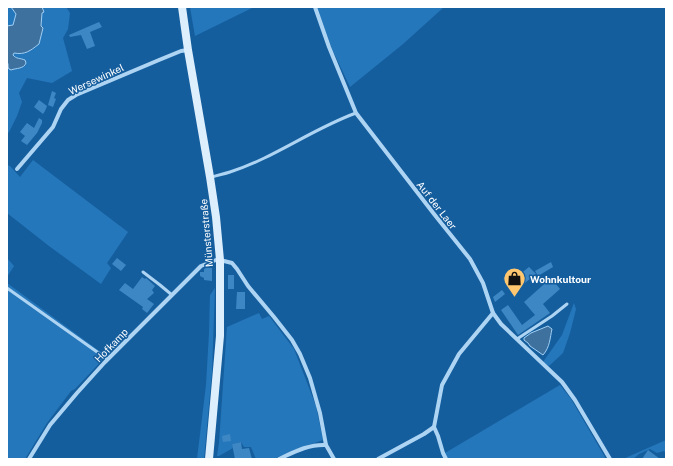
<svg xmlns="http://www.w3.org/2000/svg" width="673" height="466" viewBox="0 0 673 466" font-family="'Public Sans',sans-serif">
<rect width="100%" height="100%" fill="#155e9e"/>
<g fill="#2577bb">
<polygon points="7,7 11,7 16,14 13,25 7,26"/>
<path d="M42,7h24l4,6 -2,16 -5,9 9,33 -20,12 -25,-5 -8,15 3,9 -5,14 -8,16 -2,2v-72l1,2v3l1,2 2,1c5,-2 9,-2 15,-5v-2l-1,-3 -7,-1 -6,-4 2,-2 5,1 20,-10 4,-15 -2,-3 1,-13 2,-1z"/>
<polygon points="190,7 254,7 195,36"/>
<polygon points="317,7 444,7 403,44 350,87 332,49"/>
<polygon points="33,160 128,232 107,263 111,268 101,284 49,246 7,213 7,165 10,166 20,177"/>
<polygon points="7,258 14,266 7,277"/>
<polygon points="7,283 106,356 75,389 71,391 47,423 25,459 7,459"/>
<polygon points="215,288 212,372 204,459 197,459 206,385 209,333 210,295"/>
<polygon points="574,303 576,309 570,333 563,353 549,366 543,362 562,335"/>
<polygon points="259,313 262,319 269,316 294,349 316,406 323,440 289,452 274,459 256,459 251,447 244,447 241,442 232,444 233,448 219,456 217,456 219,443 227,327"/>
<polygon points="560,385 571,399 606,459 448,459 445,453"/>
<polygon points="666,440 666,453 664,451 657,453 650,449 639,454 633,459 623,459"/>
</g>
<g fill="#3e719e" stroke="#a0d0f6">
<path d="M11,7h31l2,5 -2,1 -1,13 2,2 -4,16c-9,7 -14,11 -25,9l-1,2c3,4 7,3 12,5l1,3c-2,6 -10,5 -15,7l-2,-1 -1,-2v-3l-1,-2v-36l6,-1 3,-11z"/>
<path d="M548,326l4,3c-2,9 -2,18 -9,26l-13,-9 -2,-3 -4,-3v-2l7,-5z"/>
</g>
<g fill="#3e87c5">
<polygon points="99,22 102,27 90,32 95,46 87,49 81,35 70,37 69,35"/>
<polygon points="52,91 56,93 54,98 56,99 53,107 48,105"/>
<polygon points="39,100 47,106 45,111 43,114 34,107"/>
<polygon points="39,118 42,120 42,123 37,133 27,145 21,141 25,136 20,132 27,123 34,128"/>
<polygon points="117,258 126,265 121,271 112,264"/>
<polygon points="551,262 553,267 538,276 535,271"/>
<polygon points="529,267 536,274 515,291 509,283"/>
<polygon points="206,268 212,268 212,281 204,280 204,278 200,276 200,272 204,272 204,269"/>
<rect x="228" y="275" width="6" height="14"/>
<polygon points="142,277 145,279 146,278 155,286 152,290 154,293 147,299 154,304 147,313 142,309 143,307 119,290 125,283 133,289"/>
<polygon points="551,278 560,289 543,304 550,313 518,335 501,310 508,305 522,325 535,315 524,302"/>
<polygon points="502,290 505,294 495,302 493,297"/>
<polygon points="237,292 245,292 245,309 236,309"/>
<polygon points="230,434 231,441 223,442 222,436"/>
<polygon points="241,442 242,449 249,448 252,459 235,459 232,444"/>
<polygon points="648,450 660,459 642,459"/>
</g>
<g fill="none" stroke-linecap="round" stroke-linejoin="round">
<g stroke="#aed4f3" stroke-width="3">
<path d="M212,177c6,-2 12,-3 18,-5 44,-14 82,-43 126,-59"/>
<polyline points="143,272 160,285 172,295"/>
<polyline points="7,288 107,359"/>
<polyline points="517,339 552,316 567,304"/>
</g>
<g stroke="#aed4f3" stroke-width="4">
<polyline points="315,7 329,47 356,113 434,214 470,259 483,283 493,313 459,354 442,385 434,427 438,436 443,453 446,459"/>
<polyline points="17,169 53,127 61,109 68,100 76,95 159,60 181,51 188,50"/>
<polyline points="493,313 501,324 562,382 575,400 610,459"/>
<polyline points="29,459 50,425 77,393 105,362 201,266 216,260 220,260 232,263 237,269 248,286 274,317 292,340 300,354 310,378 320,413 326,445 334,459"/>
<path d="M279,459c15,-7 30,-15 47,-14"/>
<polyline points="378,459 424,434 434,427"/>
</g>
<polyline stroke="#ddeefd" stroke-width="8" points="182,7 188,50 210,177 216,217 220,260 220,336 209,459"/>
</g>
<defs>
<symbol id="shop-pin" viewBox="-11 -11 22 30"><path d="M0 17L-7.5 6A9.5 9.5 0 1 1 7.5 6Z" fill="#ffc870" stroke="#155e9e"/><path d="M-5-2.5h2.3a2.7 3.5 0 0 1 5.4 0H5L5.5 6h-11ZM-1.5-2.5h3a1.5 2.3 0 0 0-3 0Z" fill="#111"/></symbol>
</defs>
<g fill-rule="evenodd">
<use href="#shop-pin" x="502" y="266" width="25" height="34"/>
</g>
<g text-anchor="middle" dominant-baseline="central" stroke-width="3" stroke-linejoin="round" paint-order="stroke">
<g font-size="10" fill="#fff" stroke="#155e9e">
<text transform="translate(96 79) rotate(-25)">Wersewinkel</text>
<text transform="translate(437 205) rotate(52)">Auf der Laer</text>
<text transform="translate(206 233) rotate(-95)">Münsterstraße</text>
<text transform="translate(111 345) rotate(-46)">Hofkamp</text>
</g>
<g font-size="10" font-weight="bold" fill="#fff" stroke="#155e9e" text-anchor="start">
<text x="530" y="279">Wohnkultour</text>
</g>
</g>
<rect width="673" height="466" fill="none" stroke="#ffffff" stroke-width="16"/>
</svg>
